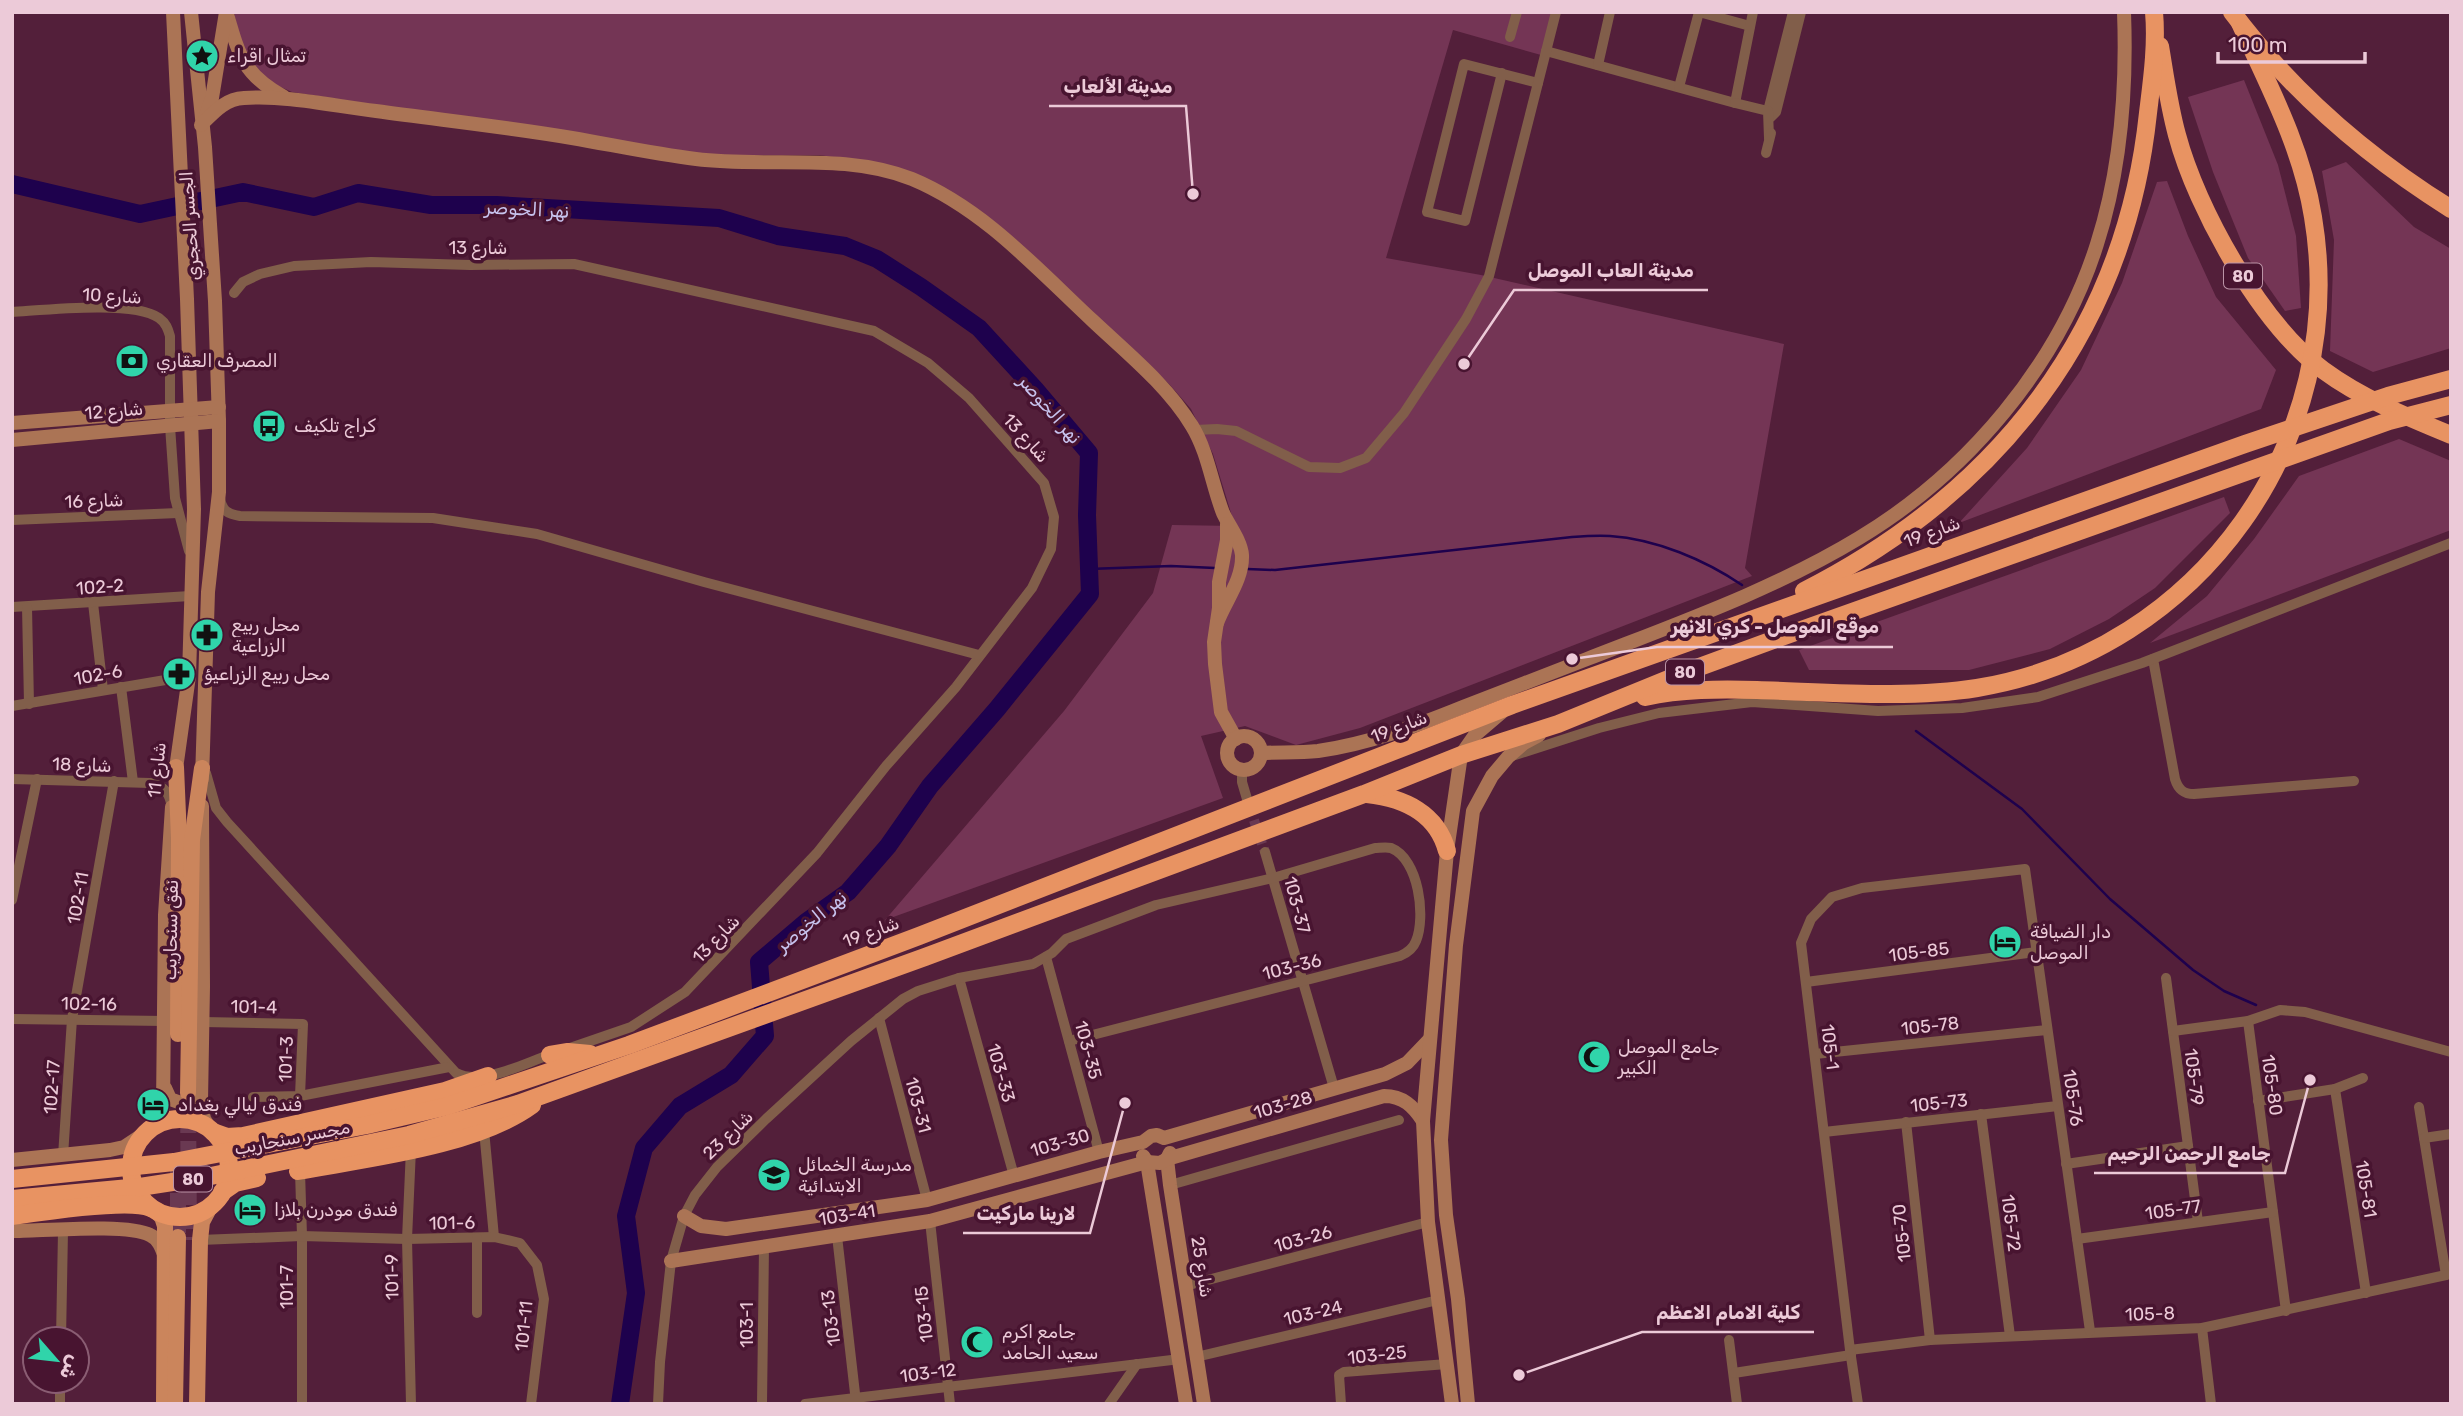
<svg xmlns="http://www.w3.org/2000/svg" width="2463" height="1416" viewBox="0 0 2463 1416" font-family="Rubik,'Noto Sans Arabic',sans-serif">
<rect width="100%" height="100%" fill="#531f3a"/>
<g fill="#743555">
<polygon points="234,12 1553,12 1541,55 1453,30 1386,258 1481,275 1784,344 1745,568 1752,576 1360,728 1296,745 1245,726 1201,736 1223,798 885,920 1064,711 1153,593 1172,525 1235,526 1213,454 1191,409 1170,385 996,223 870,163 820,155 697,155 292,92 265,80 243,57"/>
<polygon points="2244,80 2278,165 2296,236 2301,308 2285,311 2248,258 2213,172 2188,97"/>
<polygon points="2346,162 2414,227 2451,249 2451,348 2373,372 2330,351 2334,240 2322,171"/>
<polygon points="2167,181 2188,236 2216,297 2276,370 2261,409 1959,523 2027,448 2081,370 2122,283 2157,182"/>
<polygon points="2399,439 2451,461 2451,530 2150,643 2207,596 2254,539 2299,476"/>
<polygon points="2224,497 2230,513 2155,588 2109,619 2050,649 1969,670 1809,670 1799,650"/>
</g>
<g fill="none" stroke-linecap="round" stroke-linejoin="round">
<g stroke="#1e014d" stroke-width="2.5">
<polyline points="1089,569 1171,566 1215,568"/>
<path d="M1247,569l28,1 297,-33c13,-1 26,-2 38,-1 46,3 95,24 132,49"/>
<polyline points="1916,731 2022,809 2110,899 2193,970 2224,991 2256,1005"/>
</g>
<polyline stroke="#1e014d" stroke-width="18" points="12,184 140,214 243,192 314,207 358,193 431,205 496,205 719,218 778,236 845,246 877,259 921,287 979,328 1035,389 1089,453 1087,515 1090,594 997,709 930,786 888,846 848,892 806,922 759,962 765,1036 731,1075 680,1106 644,1148 626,1216 636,1293 620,1404"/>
<polyline stroke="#6a3952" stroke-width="10" stroke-dasharray="10 5" stroke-linecap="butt" points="1249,806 1265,852"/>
<g stroke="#6a3952" stroke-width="16" stroke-dasharray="16 8" stroke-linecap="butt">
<polyline points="188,1093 189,1240"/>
<polyline points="178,1169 178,1237"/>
</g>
<g stroke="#815e4a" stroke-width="10">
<polyline points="1699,12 1750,26"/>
<polyline points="1793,12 1768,111 1771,117 1776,112 1801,12"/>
<polyline points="1510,37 1517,12"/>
<polyline points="1546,51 1735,103 1753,12"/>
<polyline points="1598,65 1610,12"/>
<polyline points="1502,73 1465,221 1427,212 1464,64 1538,83"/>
<polyline points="1679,87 1699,12"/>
<polyline points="1735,103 1768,111 1769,138"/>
<polyline points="1766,153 1771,133"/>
<polyline points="234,293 243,282 260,274 294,266 371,262 470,265 574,264 874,331 928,363 969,398 1044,483 1054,517 1051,549 1032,588 956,687 886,766 817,853 685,992 631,1027 570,1048"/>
<path d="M12,312c33,-2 122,-12 147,6 7,5 9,11 11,18v90l5,72 14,53"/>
<polyline points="1195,430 1217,429 1236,431 1309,467 1340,468 1366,458 1404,413 1466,319 1489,276 1556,12"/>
<path d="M220,498c2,13 8,16 20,18l193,2 104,16 167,48 275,73"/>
<polyline points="12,520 178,513"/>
<polyline points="93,603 103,690"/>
<polyline points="12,607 190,596"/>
<polyline points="27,607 29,704"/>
<path d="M2153,659l22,120c3,10 8,15 19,15l160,-13"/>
<polyline points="121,687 133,782"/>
<polyline points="12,706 189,676"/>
<polyline points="1512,756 1599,728 1659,713 1752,702 1878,711 1962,708 2038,697 2142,663 2451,543"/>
<polyline points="1242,770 1242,782 1247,799"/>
<path d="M206,773l10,35 11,14 229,251c26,14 70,-11 96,-19"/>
<path d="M12,779l138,4c15,3 20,11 22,25"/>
<polyline points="1265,852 1334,1088"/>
<polyline points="12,900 37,779"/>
<polyline points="1046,957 1099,1152"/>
<polyline points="959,978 1014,1176"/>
<polyline points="2166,978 2198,1222"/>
<polyline points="1806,982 2036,952"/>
<polyline points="879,1018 927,1200"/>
<polyline points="12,1019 165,1021"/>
<polyline points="2248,1021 2280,1010 2305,1012 2451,1052"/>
<polyline points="203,1022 303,1024 300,1096"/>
<polyline points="2173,1031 2248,1021 2286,1311"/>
<polyline points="1815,1054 2047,1030"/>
<polyline points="2335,1089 2366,1293"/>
<polyline points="253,1097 300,1096 449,1067"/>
<polyline points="2258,1101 2335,1089 2363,1078"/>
<polyline points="2419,1107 2446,1275"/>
<polyline points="1981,1114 2010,1336"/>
<polyline points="1906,1122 1930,1340"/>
<polyline points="484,1130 494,1237"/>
<polyline points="1824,1132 2058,1106"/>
<polyline points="2424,1138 2451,1134"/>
<polyline points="63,1156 72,1019 114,781"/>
<polyline points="2066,1164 2188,1146"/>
<polyline points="300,1171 302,1236 302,1404"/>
<polyline points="1170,1185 1399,1120"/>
<polyline points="930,1221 950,1404"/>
<polyline points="837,1236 856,1402"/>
<polyline points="2077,1239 2273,1212"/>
<polyline points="200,1240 302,1236 407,1239 494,1237 520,1243 537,1265 544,1299 531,1404"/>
<polyline points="1185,1286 1428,1222"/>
<polyline points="477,1313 477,1238"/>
<polyline points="2202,1328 2211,1404"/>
<polyline points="61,1339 63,1231"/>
<polyline points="1729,1340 1737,1404"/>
<polyline points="1850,1350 1930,1340 2202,1328 2446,1275"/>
<polyline points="1196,1357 1438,1300"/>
<polyline points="1734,1373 1851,1355"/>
<polyline points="60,1404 60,1381"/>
<polyline points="411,1404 407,1239 411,1149"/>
<path d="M658,1404l2,-42 11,-101 13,-45 11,-21 22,-28 49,-48 85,-78 52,-42 15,-8 41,-13 74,-14 19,-11 14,-14 90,-34 117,-27 102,-30c4,0 11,-1 16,0 28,11 35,69 25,93 -3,8 -9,12 -16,15l-331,85"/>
<polyline points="762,1404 764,1247"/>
<polyline points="805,1404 1180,1359"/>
<polyline points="1109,1404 1137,1364"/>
<polyline points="1341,1404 1339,1375 1344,1372 1447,1364"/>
<polyline points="1858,1404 1850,1350 1801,943 1811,919 1832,897 1862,888 2025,869 2090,1331"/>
</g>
<g stroke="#ab7455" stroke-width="14">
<polyline points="173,12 187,299 194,509 189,676 175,776"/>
<polyline points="191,12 205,147 215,301 219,421 219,492 208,592 202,779"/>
<path d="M227,14c12,42 17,61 57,83"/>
<polyline points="205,118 212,98 226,12"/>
<path d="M201,125c13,-13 24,-26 43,-27 44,-3 89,8 132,13 65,9 131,16 196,27 41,7 82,16 124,21 71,9 148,-7 216,20 72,30 125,90 181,142 34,32 74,64 99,105 16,26 20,59 31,87 6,13 18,28 19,42 1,25 -17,46 -25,68"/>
<polyline points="12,423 219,407"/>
<polyline points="12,440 219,421"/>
<polyline points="1227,524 1227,540 1219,582 1219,608 1214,642 1215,664 1221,712 1236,739"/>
<circle cx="1244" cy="753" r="17"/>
<path d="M1261,753c19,-1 38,0 57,-2 50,-7 98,-25 145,-44 41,-16 83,-32 124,-48 92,-36 188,-70 272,-121 108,-65 200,-173 238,-294 24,-75 30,-153 27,-232"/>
<polyline points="202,806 203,987 201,1101 204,1119 211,1130"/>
<polyline points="165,1088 170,1099 181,1103 195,1098 201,1086"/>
<polyline points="149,1130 159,1119 163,1107 165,915 172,807"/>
<polyline points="1170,1153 1167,1159 1170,1185 1204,1404"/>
<polyline points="1143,1156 1147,1162 1186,1404"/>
<polyline points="12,1160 110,1150 124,1147 145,1133"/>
<polyline points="684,1216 701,1226 726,1229 927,1200 1099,1152 1143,1142 1151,1136 1157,1135 1164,1138 1385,1074 1407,1063 1429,1040"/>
<path d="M12,1231c30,0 116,-8 138,4 9,4 12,14 15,22"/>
<path d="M671,1261l259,-40 217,-59 13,1 7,-4 217,-63c19,0 29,10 39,25"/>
<polyline points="1452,1404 1428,1222 1423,1121 1447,851 1461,755 1475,735 1502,712"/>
<polyline points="1468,1404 1458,1299 1446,1215 1441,1140 1456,945 1473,811 1492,776 1508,757 1524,743 1539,735"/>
</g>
<g stroke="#cb855c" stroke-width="16">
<polyline points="176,767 179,838 178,1034"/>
<polyline points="188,1093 192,840 202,768"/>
<polyline points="156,1211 162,1217 165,1226 164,1404"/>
<polyline points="175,1404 178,1237"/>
<polyline points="197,1404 200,1240 202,1222 211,1205"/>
</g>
<g stroke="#e89362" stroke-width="18">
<path d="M2232,12c60,80 134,144 219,197"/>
<path d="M2160,46c5,30 9,60 17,89 20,75 84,189 146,235 38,28 84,47 128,65"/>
<path d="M1804,591c194,-99 321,-259 344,-478 4,-33 9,-68 6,-101"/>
<path d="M1645,697c37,-8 74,-8 112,-7 69,2 152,9 220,-2 223,-37 373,-249 336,-471 -11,-69 -44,-131 -73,-194"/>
<path d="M1367,794c37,4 70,19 80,57"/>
<polyline points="550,1055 568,1052 590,1054"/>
<circle cx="180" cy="1168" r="49"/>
<polyline points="213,1132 227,1137 243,1136 445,1091 488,1076"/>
<path d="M298,1171c70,-13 178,-25 234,-66"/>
<polyline points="12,1179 174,1162 367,1125 448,1106 629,1045 919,936 1512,705 2245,444 2388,396 2451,379"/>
<polyline points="222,1192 235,1183 257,1178"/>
<polyline points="12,1199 140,1187 211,1176 409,1135 518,1104 925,957 1364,794 1461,755 1558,724 1683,673 1773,640 2389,421 2451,405"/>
<path d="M12,1216c28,-4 117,-18 139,-8"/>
</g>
</g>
<defs>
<symbol id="sight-disc" viewBox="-11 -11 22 22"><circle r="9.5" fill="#30d4aa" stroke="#481430"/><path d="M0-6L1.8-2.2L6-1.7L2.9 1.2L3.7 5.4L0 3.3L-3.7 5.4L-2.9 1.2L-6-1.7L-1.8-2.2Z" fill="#111"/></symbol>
<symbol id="bank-disc" viewBox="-11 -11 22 22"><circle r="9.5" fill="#30d4aa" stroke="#481430"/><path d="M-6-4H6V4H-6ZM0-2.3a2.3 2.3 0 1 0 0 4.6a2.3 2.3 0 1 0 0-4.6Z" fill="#111"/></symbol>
<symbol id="bus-disc" viewBox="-11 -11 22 22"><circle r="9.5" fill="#30d4aa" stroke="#481430"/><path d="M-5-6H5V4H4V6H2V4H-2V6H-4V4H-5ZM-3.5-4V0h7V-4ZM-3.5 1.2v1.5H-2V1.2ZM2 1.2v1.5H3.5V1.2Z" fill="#111"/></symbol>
<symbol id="pharmacy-disc" viewBox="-11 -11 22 22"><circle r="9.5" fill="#30d4aa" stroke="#481430"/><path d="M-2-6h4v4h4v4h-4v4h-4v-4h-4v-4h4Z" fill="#111"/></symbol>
<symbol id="hotel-disc" viewBox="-11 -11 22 22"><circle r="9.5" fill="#30d4aa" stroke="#481430"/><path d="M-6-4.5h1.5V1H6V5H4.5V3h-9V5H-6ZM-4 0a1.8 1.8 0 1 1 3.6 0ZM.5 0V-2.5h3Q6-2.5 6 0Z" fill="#111"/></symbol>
<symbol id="mosque-disc" viewBox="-11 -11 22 22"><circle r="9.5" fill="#30d4aa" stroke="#481430"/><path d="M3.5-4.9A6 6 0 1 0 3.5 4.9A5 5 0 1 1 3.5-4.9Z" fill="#111"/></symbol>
<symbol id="school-disc" viewBox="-11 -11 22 22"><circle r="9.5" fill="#30d4aa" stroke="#481430"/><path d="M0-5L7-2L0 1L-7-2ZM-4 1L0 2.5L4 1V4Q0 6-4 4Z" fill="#111"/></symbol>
</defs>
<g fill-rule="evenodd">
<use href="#sight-disc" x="183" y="37" width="38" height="38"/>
<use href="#bank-disc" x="113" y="342" width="38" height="38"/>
<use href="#bus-disc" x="250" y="407" width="38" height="38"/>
<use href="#pharmacy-disc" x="188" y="616" width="38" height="38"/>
<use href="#pharmacy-disc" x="160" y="655" width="38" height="38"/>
<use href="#hotel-disc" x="1986" y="923" width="38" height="38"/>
<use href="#mosque-disc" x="1575" y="1038" width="38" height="38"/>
<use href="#hotel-disc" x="134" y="1086" width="38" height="38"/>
<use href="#school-disc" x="755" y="1156" width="38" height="38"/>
<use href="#hotel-disc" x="231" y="1191" width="38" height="38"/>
<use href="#mosque-disc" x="958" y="1323" width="38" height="38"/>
</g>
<g text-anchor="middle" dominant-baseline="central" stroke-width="7" stroke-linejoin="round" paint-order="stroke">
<g fill="#481430" stroke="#bb93a6" stroke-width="2">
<rect x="2224" y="263.5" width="38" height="25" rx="5"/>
<rect x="1666" y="659.5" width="38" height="25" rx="5"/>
<rect x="174" y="1166.5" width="38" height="25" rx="5"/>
</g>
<g font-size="16" font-weight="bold" fill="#eccad8">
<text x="2243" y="276">80</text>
<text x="1685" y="672">80</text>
<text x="193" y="1179">80</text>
</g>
<g font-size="18" fill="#eccad8" stroke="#481430" text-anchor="start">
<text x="227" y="56">تمثال اقراء</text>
<text x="156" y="361">المصرف العقاري</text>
<text x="294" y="426">كراج تلكيف</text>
<text x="232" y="625">محل ربيع<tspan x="232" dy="21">الزراعية</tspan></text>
<text x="204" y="674">محل ربيع الزراعيؤ</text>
<text x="2030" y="932">دار الضيافة<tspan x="2030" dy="21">الموصل</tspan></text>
<text x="1618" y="1047">جامع الموصل<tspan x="1618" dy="21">الكبير</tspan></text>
<text x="178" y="1105">فندق ليالي بغداد</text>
<text x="798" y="1165">مدرسة الخمائل<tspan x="798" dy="21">الابتدائية</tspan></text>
<text x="274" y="1210">فندق مودرن بلازا</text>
<text x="1002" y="1332">جامع اكرم<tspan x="1002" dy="21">سعيد الحامد</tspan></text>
</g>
<g font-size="18" fill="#eccad8" stroke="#481430">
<text transform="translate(190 226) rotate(-94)">الجسر الحجري</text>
<text x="478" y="248">شارع 13</text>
<text transform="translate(112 296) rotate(3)">شارع 10</text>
<text transform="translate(114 411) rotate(-5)">شارع 12</text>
<text transform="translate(1026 438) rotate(48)">شارع 13</text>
<text transform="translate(94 501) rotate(-2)">شارع 16</text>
<text transform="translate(1932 532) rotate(-20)">شارع 19</text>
<text transform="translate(100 587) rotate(-4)">102-2</text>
<text transform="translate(98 675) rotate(-10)">102-6</text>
<text transform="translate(1399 727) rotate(-21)">شارع 19</text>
<text transform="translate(82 765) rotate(2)">شارع 18</text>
<text transform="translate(157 770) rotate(-84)">شارع 11</text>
<text transform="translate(78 898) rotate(-80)">102-11</text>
<text transform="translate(1297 905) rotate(75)">103-37</text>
<text transform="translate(171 930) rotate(-89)">نفق سنحاريب</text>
<text transform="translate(871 932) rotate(-20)">شارع 19</text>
<text transform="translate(716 939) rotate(-46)">شارع 13</text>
<text transform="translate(1919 952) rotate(-7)">105-85</text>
<text transform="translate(1292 967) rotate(-14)">103-36</text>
<text transform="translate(89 1004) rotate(1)">102-16</text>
<text transform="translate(254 1007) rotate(1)">101-4</text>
<text transform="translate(1930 1026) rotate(-6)">105-78</text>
<text transform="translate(1830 1047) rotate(83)">105-1</text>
<text transform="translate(1088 1050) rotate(75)">103-35</text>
<text transform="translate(286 1059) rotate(-88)">101-3</text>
<text transform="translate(1001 1073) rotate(74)">103-33</text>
<text transform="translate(2194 1077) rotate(83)">105-79</text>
<text transform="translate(2272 1085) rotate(82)">105-80</text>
<text transform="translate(52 1087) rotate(-86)">102-17</text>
<text transform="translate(2073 1098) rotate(82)">105-76</text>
<text transform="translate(1939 1103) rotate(-6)">105-73</text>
<text transform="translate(918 1105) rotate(75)">103-31</text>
<text transform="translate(1283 1105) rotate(-16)">103-28</text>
<text transform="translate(728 1135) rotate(-44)">شارع 23</text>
<text transform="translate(292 1138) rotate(-11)">مجسر سنحاريب</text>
<text transform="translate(1060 1143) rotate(-16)">103-30</text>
<text transform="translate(2366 1189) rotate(81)">105-81</text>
<text transform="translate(2173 1210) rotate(-8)">105-77</text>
<text transform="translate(847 1215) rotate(-9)">103-41</text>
<text transform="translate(452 1223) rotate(-1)">101-6</text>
<text transform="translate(2011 1223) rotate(83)">105-72</text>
<text transform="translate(1902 1233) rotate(-96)">105-70</text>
<text transform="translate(1303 1239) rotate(-15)">103-26</text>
<text transform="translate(1202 1267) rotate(81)">شارع 25</text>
<text transform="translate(392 1277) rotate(-91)">101-9</text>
<text transform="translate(287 1287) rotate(-90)">101-7</text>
<text transform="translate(1313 1313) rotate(-13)">103-24</text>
<text transform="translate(924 1314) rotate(-96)">103-15</text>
<text transform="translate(2150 1314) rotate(-2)">105-8</text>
<text transform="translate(831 1318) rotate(-97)">103-13</text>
<text transform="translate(747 1325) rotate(-90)">103-1</text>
<text transform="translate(524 1326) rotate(-84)">101-11</text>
<text transform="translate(1377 1355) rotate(-6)">103-25</text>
<text transform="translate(928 1373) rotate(-7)">103-12</text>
</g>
<g font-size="19" font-style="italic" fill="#c7c2ed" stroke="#481430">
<text transform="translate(527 209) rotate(3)">نهر الخوصر</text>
<text transform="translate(1050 409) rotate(49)">نهر الخوصر</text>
<text transform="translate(811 921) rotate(-39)">نهر الخوصر</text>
</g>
</g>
<path fill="none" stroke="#eccad8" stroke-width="2.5" d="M1193 194L1186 106H1049M1464 364L1514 290H1708M1572 659L1657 647H1893M2310 1080L2285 1173H2094M1125 1103L1090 1233H963M1519 1375L1642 1332H1814"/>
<g fill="#eccad8" stroke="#481430" stroke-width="2.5">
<circle cx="1193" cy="194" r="7"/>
<circle cx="1464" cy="364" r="7"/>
<circle cx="1572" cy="659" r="7"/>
<circle cx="2310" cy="1080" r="7"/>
<circle cx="1125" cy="1103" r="7"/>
<circle cx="1519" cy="1375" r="7"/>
</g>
<g font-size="19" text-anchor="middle" font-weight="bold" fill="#eccad8" stroke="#481430" stroke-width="7" stroke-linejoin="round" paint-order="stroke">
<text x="1118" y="93">مدينة الألعاب</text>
<text x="1611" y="277">مدينة العاب الموصل</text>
<text x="1775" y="633">موقع الموصل - كري الانهر</text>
<text x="2189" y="1160">جامع الرحمن الرحيم</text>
<text x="1026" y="1220">لارينا ماركيت</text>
<text x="1728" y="1319">كلية الامام الاعظم</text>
</g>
<rect width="2463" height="1416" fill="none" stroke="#eccad8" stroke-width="28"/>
<g transform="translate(56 1360) rotate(118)"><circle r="33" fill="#481430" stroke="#8a5d73" stroke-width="2"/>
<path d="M0-5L12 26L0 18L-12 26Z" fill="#30d4aa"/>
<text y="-10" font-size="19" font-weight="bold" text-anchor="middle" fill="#eccad8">ش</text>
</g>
<path d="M2218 52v10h147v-10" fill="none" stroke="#eccad8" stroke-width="3.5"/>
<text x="2228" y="52" font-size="21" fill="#eccad8" stroke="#481430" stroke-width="5" paint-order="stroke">100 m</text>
</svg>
